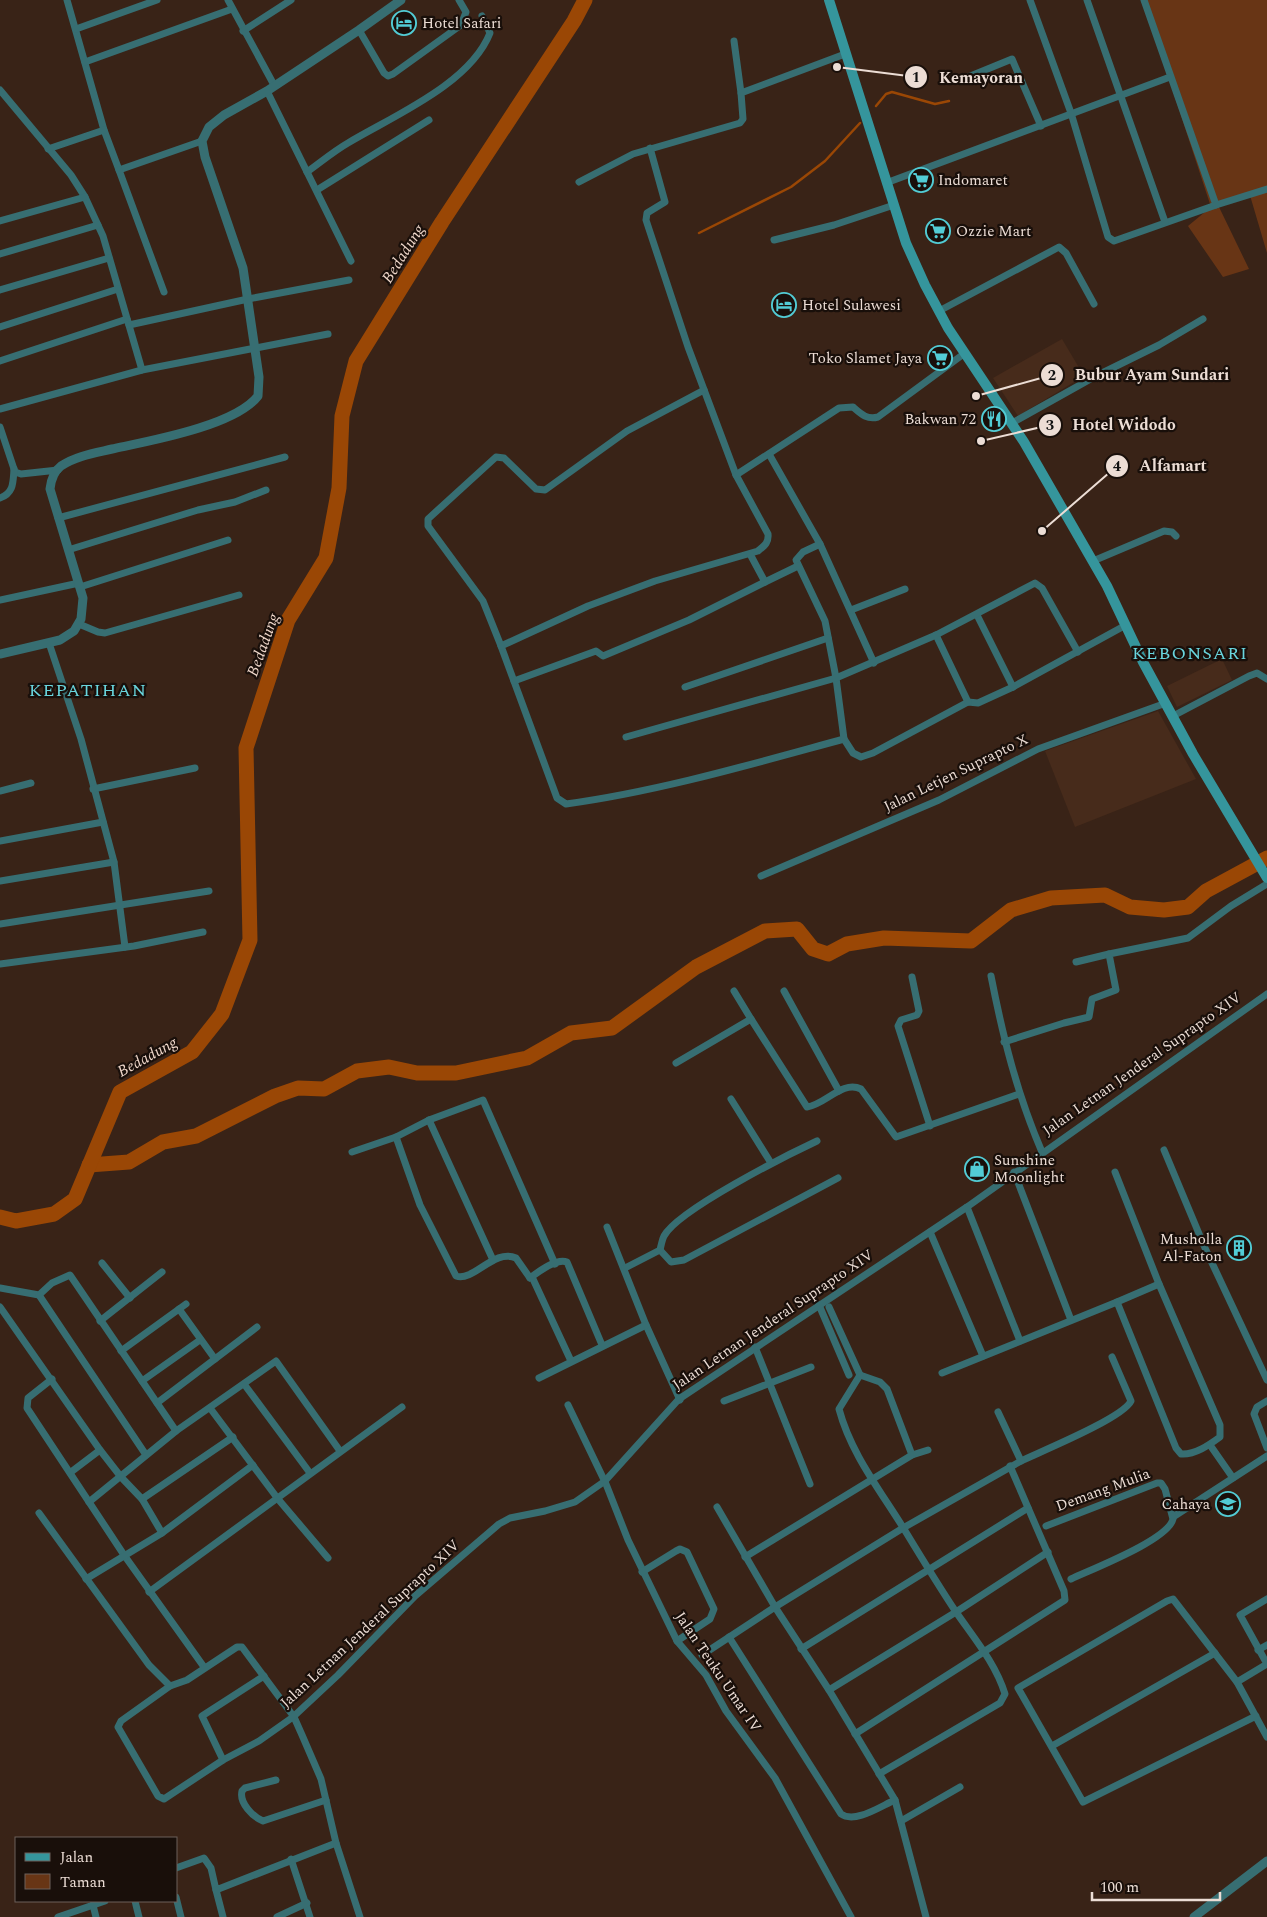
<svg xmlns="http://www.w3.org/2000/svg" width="1267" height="1917" viewBox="0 0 1267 1917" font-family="Spectral,serif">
<rect width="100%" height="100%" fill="#392317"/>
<g fill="#472b1b">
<polygon points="1062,339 1084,376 1018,416 993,378"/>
<polygon points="1222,659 1232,680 1177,707 1167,686"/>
<polygon points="1158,711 1196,779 1075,827 1045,751"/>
</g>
<polygon fill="#683515" points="1143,0 1267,0 1267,253 1249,192 1219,207 1249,269 1223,277 1188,226 1211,207"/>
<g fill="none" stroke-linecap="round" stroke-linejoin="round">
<g stroke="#9a4705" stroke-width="2.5">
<polyline points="876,106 886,94 892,92 935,104 949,101"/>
<polyline points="699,233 791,187 825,161 860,123"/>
</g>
<g stroke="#9a4705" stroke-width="15">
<polyline points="89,1165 129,1162 163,1142 196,1136 275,1096 298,1088 324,1089 357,1071 389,1067 417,1073 456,1073 527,1058 571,1033 612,1028 696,967 765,931 797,929 813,949 828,954 847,944 884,938 971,941 1011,910 1051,898 1105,895 1130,907 1164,910 1188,907 1206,891 1267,858"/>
<polyline points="0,1217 16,1221 54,1214 75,1199 120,1092 192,1052 222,1014 250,940 246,748 288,620 326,558 339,488 342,416 356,361 442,222 574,21 585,0"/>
</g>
<g stroke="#376e72" stroke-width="7">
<polyline points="67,0 104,130 119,170 202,141"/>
<polyline points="228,0 274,85"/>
<polyline points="1030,0 1071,113 1108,237 1114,241 1216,205 1144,0"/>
<polyline points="1087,0 1165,222"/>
<polyline points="76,29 157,0"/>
<polyline points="359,30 384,73 388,76 393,74 461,25 466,12 459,0"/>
<polyline points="243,31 291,0"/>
<polyline points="734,41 741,93"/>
<polyline points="85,62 232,9"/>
<polyline points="968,77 1012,59 1041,126"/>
<polyline points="0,90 71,175 85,197 103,236 142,370"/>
<polyline points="267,91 351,261"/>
<polyline points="650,148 665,202 647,213 646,220 688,347 736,475"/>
<polyline points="48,149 104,130"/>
<polyline points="119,170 164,292"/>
<path d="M307,172c14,-10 27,-21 41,-29 45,-27 122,-59 142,-110l-8,-17"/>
<polyline points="579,182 633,154 740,123 743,119 741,93 845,54"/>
<polyline points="886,183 1170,77"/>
<polyline points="317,190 429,120"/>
<polyline points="1216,205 1267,189"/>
<polyline points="0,221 85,197"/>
<polyline points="774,240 834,225 894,205"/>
<polyline points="0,254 98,225"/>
<polyline points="0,290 109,258"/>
<polyline points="939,311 1059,247 1066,253 1094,304"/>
<polyline points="129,325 248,299 349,280"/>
<polyline points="0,327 118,289"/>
<path d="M965,353l-87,64c-11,3 -17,-3 -25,-10l-14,1 -103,67 32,59c1,9 -4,12 -10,17l-103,30 -67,25 -87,40 56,152 9,6c94,-13 186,-40 278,-65l9,14 8,4 12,-4 95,-51 10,1 35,-16 113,-62"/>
<polyline points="0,361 127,319"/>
<polyline points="0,409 142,370 328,334"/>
<polyline points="1012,423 1096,376 1159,345 1203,319"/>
<polyline points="0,427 15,472 21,474 58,470"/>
<polyline points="769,454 820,544 874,663"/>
<path d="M0,498c14,-5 13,-16 14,-29"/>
<polyline points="58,518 285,457"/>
<polyline points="820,544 803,552 796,560 825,621 836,678 844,739"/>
<polyline points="68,550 198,510 235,502 266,490"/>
<polyline points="1093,561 1164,531 1172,532 1176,536"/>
<polyline points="765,582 798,566"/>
<polyline points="80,587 228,540"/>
<polyline points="0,600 79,583"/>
<polyline points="851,610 905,589"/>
<polyline points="977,615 1013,687"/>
<polyline points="79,624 98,632 105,633 239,595"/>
<polyline points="936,635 968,702"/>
<polyline points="49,643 81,739 114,862 125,947"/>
<polyline points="501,646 483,601 428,526 428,519 496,457 504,458 536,489 545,490 627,431 704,390"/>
<polyline points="514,681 596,651 603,656 689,620 765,582 750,554"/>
<polyline points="685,687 828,638"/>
<polyline points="1173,716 1249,676 1257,673 1267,679"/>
<polyline points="626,737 836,678 936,635 1035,583 1042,588 1078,652"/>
<polyline points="93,789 195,768"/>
<polyline points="0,791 31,783"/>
<polyline points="0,841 103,822"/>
<polyline points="761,876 939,800 1038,749 1166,703"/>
<polyline points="0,881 114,862"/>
<polyline points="0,924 209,891"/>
<polyline points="1076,962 1109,954"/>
<polyline points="0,964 134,946 203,932"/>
<path d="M991,976c12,61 26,118 51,176"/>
<polyline points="912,977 919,1011 917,1015 901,1020 898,1026 930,1126"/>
<polyline points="734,991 751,1019"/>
<polyline points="784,991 839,1091"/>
<polyline points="1004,1042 1064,1023 1089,1017 1092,999 1116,990 1109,954 1188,938 1231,906 1267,884"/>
<path d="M676,1063l75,-44 56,88c18,-2 35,-27 54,-18l35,48 123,-43"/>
<polyline points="731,1099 771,1163"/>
<polyline points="429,1120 493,1260"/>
<path d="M396,1137l24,68 36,71c18,6 38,-28 60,-18l14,20"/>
<polyline points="1164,1150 1205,1248 1267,1380"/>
<polyline points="352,1152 396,1137 429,1120 483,1100 555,1264"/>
<polyline points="1014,1172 1071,1320"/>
<polyline points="1115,1172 1159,1284"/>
<polyline points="967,1207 1020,1341"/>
<polyline points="607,1227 646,1325 680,1400"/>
<polyline points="930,1232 983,1356"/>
<polyline points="660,1250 671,1262 684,1260 838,1178"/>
<polyline points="102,1263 130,1298"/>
<path d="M625,1268l35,-18c1,-4 2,-10 4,-14 14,-26 123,-81 153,-95"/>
<path d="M1159,1284l61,141v12c-11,8 -25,18 -39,17l-5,-6 -59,-146z"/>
<polyline points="0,1288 39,1295 52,1283 70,1275 176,1431"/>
<polyline points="39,1295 146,1455"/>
<polyline points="819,1305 849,1375"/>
<polyline points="0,1307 100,1450 121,1477 142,1499 162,1533"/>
<path d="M829,1307l31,68 -21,34c12,45 41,81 65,120 17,28 34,56 52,83 18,26 40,52 49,82l-5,9 -121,71"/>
<polyline points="179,1309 215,1359"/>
<polyline points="100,1321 162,1272"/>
<polyline points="755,1347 810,1484"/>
<polyline points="121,1351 186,1304"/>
<path d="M571,1361l-38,-82 -3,-1c8,-6 26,-20 37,-16l35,83"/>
<polyline points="942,1373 1117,1302"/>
<polyline points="860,1375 880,1382 887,1389 912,1455"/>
<polyline points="539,1378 646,1325"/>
<polyline points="52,1379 28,1398 27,1408 124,1555 204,1667"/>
<polyline points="142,1381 200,1340"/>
<polyline points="244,1384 310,1473"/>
<polyline points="724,1401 811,1367"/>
<polyline points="1267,1401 1257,1407 1254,1414 1267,1448"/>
<polyline points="157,1403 257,1327"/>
<polyline points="568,1405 606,1484 628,1540 677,1641 706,1675 726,1711 775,1778 851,1917"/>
<polyline points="210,1408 278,1499 328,1558"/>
<path d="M998,1412l23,49c21,-10 102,-43 110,-60l-19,-44"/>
<polyline points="1210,1445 1233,1478"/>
<polyline points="71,1472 100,1450"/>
<polyline points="142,1499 233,1437"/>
<polyline points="89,1502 176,1431 276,1361 340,1451"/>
<polyline points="717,1507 775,1607 829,1690 895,1800 926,1917"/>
<polyline points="39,1513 149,1665 170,1686 187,1680 237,1647 242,1647 294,1717 302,1735 321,1779 336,1843 360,1917"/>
<polyline points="1173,1517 1267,1456"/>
<path d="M1046,1526l111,-43h4l4,6 8,30c-5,21 -81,50 -102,60"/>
<polyline points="745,1557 912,1455 928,1450"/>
<polyline points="642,1572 676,1551 680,1549 687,1552 714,1609 710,1619 677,1641"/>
<polyline points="86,1579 162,1533 253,1465"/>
<polyline points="149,1592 402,1407"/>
<path d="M729,1637l112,177c14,10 40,-8 54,-14"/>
<polyline points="801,1649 1028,1508"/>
<polyline points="1258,1650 1267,1645"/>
<polyline points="702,1655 775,1607 903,1528 1021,1461"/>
<polyline points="1237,1682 1267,1664 1240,1615 1267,1599"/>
<polyline points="170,1686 121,1721 118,1727 158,1796 164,1799 223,1760 259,1741 293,1717 338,1675 415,1596 499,1524 510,1518 545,1511 575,1502 605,1481 679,1399 967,1207 1267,994"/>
<polyline points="829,1690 956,1612 1048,1552"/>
<polyline points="1256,1716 1083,1802 1018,1688 1167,1601 1173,1599 1237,1682 1267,1737"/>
<polyline points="855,1734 1065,1600 1064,1591 1010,1466"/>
<polyline points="1052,1746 1215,1653"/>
<polyline points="223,1760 202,1716 264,1676"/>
<path d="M276,1780l-31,8 -3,3c-3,12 11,26 21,30l63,-21"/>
<polyline points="901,1821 960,1787"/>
<polyline points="291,1859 310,1917"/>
<polyline points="176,1868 204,1858 211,1868 216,1890 336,1843"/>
<polyline points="216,1890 223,1917"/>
<polyline points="176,1897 181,1917"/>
<polyline points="135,1901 139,1917"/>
<polyline points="93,1905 96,1917"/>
<polyline points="58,1917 105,1901"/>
<polyline points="277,1917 307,1903"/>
</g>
<g stroke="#376e72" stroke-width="9">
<path d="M0,654l60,-14 14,-9 7,-12 2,-21 -33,-109c1,-9 3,-17 11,-23 15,-10 34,-13 51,-17 37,-8 123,-23 146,-53l1,-19 -16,-109 -38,-111 -3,-16 7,-14 15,-12 43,-24 92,-61 42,-30"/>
<polyline points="1194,1917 1267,1861"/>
</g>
<polyline stroke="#35959c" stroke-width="10" points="829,0 906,243 925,285 948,328 1024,442 1107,586 1143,662 1193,754 1267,878"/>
</g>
<defs>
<symbol id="hotel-ring" viewBox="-11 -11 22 22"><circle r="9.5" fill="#190f0a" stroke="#52ccd5" stroke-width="1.5"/><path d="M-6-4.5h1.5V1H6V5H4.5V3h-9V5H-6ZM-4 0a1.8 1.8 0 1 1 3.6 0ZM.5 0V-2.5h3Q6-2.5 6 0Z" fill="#52ccd5"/></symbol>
<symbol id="supermarket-ring" viewBox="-11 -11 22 22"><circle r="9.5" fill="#190f0a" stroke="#52ccd5" stroke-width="1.5"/><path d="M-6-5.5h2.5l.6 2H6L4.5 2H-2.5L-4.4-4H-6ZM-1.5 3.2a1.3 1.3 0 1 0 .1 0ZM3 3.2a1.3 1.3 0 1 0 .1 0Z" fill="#52ccd5"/></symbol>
<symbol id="restaurant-ring" viewBox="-11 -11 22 22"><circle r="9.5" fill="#190f0a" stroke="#52ccd5" stroke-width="1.5"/><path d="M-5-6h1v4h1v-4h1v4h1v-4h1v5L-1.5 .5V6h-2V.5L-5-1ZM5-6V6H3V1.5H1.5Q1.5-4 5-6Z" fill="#52ccd5"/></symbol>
<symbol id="shop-ring" viewBox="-11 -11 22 22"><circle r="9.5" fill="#190f0a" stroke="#52ccd5" stroke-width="1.5"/><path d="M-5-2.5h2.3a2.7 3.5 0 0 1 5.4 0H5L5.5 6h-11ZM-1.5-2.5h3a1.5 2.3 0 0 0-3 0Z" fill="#52ccd5"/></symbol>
<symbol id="building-ring" viewBox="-11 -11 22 22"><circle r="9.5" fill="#190f0a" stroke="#52ccd5" stroke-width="1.5"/><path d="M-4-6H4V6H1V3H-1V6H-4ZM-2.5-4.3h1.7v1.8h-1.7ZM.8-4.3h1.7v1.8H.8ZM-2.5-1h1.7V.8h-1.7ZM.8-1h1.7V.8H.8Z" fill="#52ccd5"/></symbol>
<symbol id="school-ring" viewBox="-11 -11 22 22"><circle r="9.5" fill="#190f0a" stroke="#52ccd5" stroke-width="1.5"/><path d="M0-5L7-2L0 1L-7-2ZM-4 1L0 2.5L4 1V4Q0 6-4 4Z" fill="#52ccd5"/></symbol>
</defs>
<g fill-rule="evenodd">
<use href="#hotel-ring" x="390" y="9" width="28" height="28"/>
<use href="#supermarket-ring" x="907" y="166" width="28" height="28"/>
<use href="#supermarket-ring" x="924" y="217" width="28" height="28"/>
<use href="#hotel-ring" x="770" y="291" width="28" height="28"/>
<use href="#supermarket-ring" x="926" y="344" width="28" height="28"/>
<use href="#restaurant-ring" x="980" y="405" width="28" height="28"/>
<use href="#shop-ring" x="963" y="1155" width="28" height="28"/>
<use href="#building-ring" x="1225" y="1234" width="28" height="28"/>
<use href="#school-ring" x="1214" y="1490" width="28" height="28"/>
</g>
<g text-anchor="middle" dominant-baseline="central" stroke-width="4.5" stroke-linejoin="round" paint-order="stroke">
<g font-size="15" fill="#ecddd5" stroke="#190f0a" text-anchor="start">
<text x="422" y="23">Hotel Safari</text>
<text x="938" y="180">Indomaret</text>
<text x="956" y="231">Ozzie Mart</text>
<text x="802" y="305">Hotel Sulawesi</text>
<text x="922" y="358" text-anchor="end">Toko Slamet Jaya</text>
<text x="976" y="419" text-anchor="end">Bakwan 72</text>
<text x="994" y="1160">Sunshine<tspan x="994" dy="17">Moonlight</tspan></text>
<text x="1222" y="1239" text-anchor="end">Musholla<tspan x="1222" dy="17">Al-Faton</tspan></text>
<text x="1210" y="1504" text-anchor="end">Cahaya</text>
</g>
<g font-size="15" fill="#ecddd5" stroke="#190f0a">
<text transform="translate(956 773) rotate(-26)">Jalan Letjen Suprapto X</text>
<text transform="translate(1142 1064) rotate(-35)">Jalan Letnan Jenderal Suprapto XIV</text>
<text transform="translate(773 1320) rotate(-34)">Jalan Letnan Jenderal Suprapto XIV</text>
<text transform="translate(1103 1490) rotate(-20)">Demang Mulia</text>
<text transform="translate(370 1624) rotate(-43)">Jalan Letnan Jenderal Suprapto XIV</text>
<text transform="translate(718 1672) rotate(56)">Jalan Teuku Umar IV</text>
</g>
<g font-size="16" font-style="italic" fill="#efd7ca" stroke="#190f0a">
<text transform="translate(403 254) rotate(-58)">Bedadung</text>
<text transform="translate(263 645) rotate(-70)">Bedadung</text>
<text transform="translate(147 1057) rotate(-29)">Bedadung</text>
</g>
<g font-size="18" letter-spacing="1" fill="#69d5dd" stroke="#190f0a">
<text x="1190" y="653">KEBONSARI</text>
<text x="88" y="690">KEPATIHAN</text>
</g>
</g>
<path fill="none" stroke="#ecddd5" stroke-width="2" d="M837 67L916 77M976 396L1052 375M981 441L1050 425M1042 531L1117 466"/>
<g fill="#ecddd5" stroke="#190f0a" stroke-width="2">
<circle cx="837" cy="67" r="5"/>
<circle cx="976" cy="396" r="5"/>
<circle cx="981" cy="441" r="5"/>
<circle cx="1042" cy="531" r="5"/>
<circle cx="916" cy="77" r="12"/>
<circle cx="1052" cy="375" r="12"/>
<circle cx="1050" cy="425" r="12"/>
<circle cx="1117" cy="466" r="12"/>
</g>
<g font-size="15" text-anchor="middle" font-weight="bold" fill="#111">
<text x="916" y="82">1</text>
<text x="1052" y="380">2</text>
<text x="1050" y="430">3</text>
<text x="1117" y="471">4</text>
</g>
<g font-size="16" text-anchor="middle" font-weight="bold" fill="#ecddd5" stroke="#190f0a" stroke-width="4.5" stroke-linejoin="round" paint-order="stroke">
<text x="981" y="83">Kemayoran</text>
<text x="1152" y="380">Bubur Ayam Sundari</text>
<text x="1124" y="430">Hotel Widodo</text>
<text x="1173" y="471">Alfamart</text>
</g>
<rect x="15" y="1837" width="162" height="65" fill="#190f0a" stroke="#6d615b"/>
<rect x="25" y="1853" width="25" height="8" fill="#35959c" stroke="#6d615b"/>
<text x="60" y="1862" font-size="15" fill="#ecddd5">Jalan</text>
<rect x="25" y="1874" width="25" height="15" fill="#683515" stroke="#6d615b"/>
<text x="60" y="1887" font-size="15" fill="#ecddd5">Taman</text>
<path d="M1092 1892v8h128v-8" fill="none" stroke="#ecddd5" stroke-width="2.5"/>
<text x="1100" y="1892" font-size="15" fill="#ecddd5" stroke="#190f0a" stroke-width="4" paint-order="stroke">100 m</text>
</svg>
